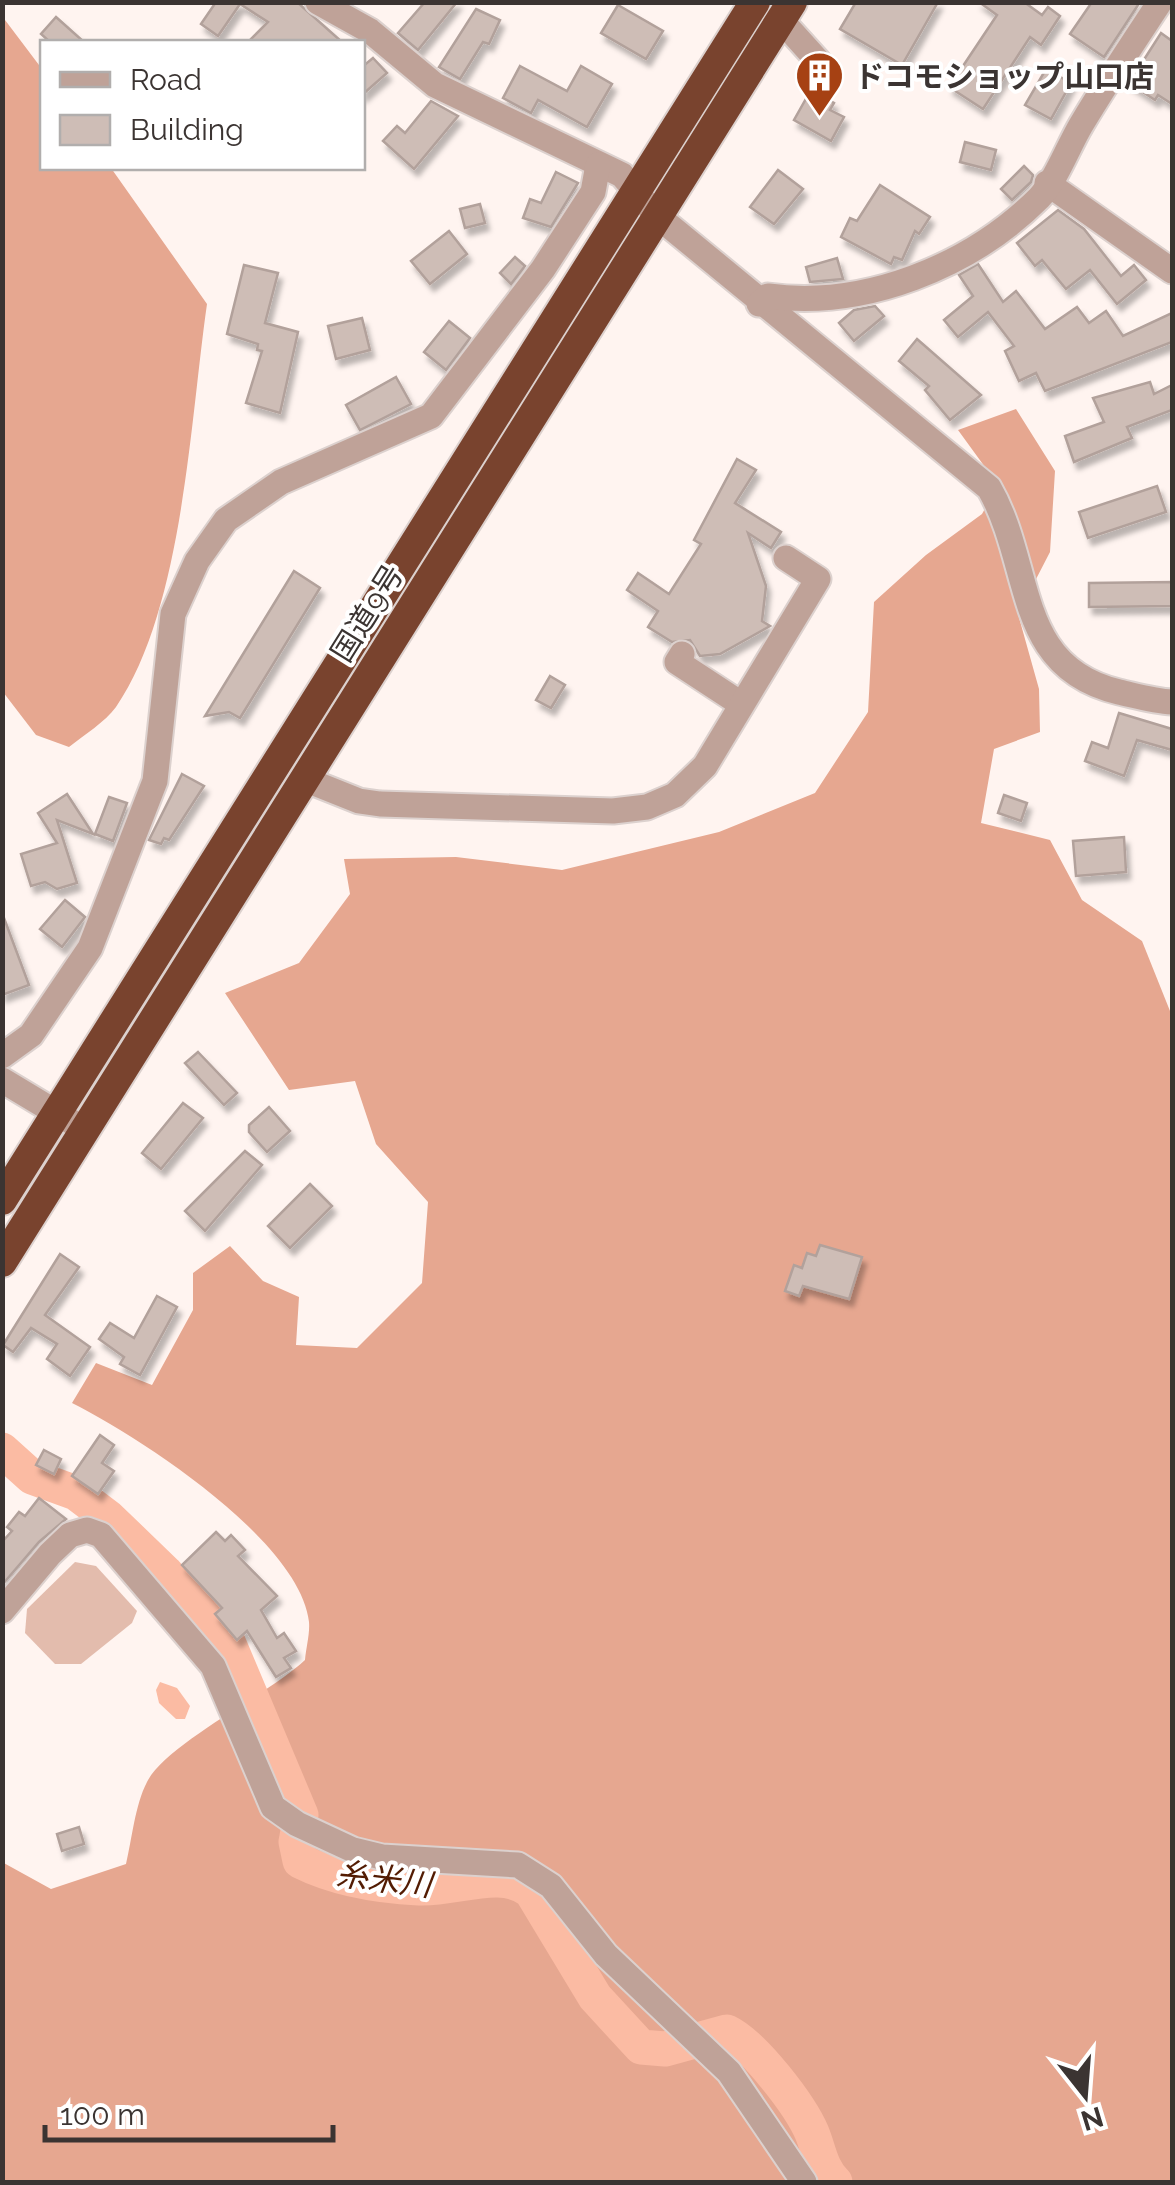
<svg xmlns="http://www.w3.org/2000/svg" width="1175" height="2185" viewBox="0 0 1175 2185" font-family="Raleway,'Noto Sans JP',sans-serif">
<defs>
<filter id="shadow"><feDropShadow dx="4" dy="7" stdDeviation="2.5" flood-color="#0004"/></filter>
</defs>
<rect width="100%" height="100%" fill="#fff4f0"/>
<polygon fill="#e3bcad" points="75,1562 96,1566 137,1611 132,1623 81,1664 55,1664 25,1633 27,1609"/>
<g fill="#e6a790">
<path d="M2,16l40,53v99h69l96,136c-17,118 -24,305 -91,403 -11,15 -32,28 -47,40l-33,-12 -33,-43z"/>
<path d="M1016,409l39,62 -5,81 -32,62 21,75 1,43 -46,17 -13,74 69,17 32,60 60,41 30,75v1166h-1169l-1,-320 49,27 75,-25c6,-25 9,-59 21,-82 19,-38 122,-88 158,-122 1,-12 5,-26 4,-38 -9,-81 -169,-185 -237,-219l24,-40 56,22 41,-75v-37l37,-27 33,35 36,16 -3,48 61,3 65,-65 6,-81 -52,-58 -21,-63 -66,9 -64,-97 74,-30 51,-69 -6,-35 112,-2 106,13 157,-38 96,-39 53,-81 6,-110 52,-47 56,-41 16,-29 -40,-55z"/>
</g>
<polygon fill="#fbbba3" points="160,1682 177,1688 190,1706 185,1719 176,1719 159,1703 156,1690"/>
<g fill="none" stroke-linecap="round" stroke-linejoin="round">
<path stroke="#fbbba3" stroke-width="35" d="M2,1450l30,27 44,16 33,25 56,54 64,72 72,171 -5,27 4,19c36,18 79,25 119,27 37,2 82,-21 112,3l64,106 46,50 24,2 62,-17c27,13 73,73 85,101 7,17 9,36 23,49"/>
</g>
<g fill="#cebdb6" stroke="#b2a19b" stroke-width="2.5" filter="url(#shadow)">
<polygon points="216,2 297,2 342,42 248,42 268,22 240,4 218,36 201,24"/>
<polygon points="425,2 457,2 418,50 398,33"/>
<polygon points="856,2 938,2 902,65 840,29"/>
<polygon points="979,2 1024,2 1042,15 1048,7 1060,16 1041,45 1030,37 983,109 949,87 997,15"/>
<polygon points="1092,2 1140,2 1104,57 1070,34"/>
<polygon points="618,5 663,31 646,59 601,33"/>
<polygon points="476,9 500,20 489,44 483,42 460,79 439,67"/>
<polygon points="56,17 84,42 50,42 41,34"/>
<polygon points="1161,33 1172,41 1172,104 1158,95 1155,100 1129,83"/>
<polygon points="373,58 387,73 362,95 362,67"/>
<polygon points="520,66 567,91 581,66 612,84 587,127 538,100 531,113 503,98"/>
<polygon points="1046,69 1071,83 1051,119 1025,105"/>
<polygon points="820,95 834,103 830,110 844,117 831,141 794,120 807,97 816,102"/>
<polygon points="431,101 458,116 414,169 383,141 397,126 405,133"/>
<polygon points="965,142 996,150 991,170 960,162"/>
<polygon points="1024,166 1033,175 1031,182 1012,200 1001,189"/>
<polygon points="778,170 803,189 774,224 750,207"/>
<polygon points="556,172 578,183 551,227 523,218 530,199 541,203"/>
<polygon points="880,185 930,217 919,234 915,231 902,260 894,257 891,264 841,237 850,218 857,221"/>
<polygon points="480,204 485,223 465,228 460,209"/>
<polygon points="1058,210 1084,229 1121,276 1134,265 1146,280 1117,304 1090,270 1066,289 1042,260 1035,266 1017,243"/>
<polygon points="449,231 467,254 430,284 411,261"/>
<polygon points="515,257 525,266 511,284 500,273"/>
<polygon points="837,258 843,279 810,282 806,267"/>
<polygon points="978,264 1003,302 1016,291 1045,329 1077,307 1089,323 1106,311 1123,336 1172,313 1172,342 1045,391 1036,373 1019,381 1005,351 1014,346 988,312 958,337 944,320 973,296 959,275"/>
<polygon points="244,265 278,273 265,323 298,332 280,413 246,403 262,351 257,350 258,344 227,334"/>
<polygon points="875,306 884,316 854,341 839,323 854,310"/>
<polygon points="362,318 370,350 336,359 328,326"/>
<polygon points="449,321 470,338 446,370 424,352"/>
<polygon points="917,339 981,395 950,420 925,390 929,386 899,361"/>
<polygon points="396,377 411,404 360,430 346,405"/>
<polygon points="1150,382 1154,394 1172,385 1172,410 1127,427 1132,438 1074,462 1065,436 1104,422 1093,398"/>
<polygon points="737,459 756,470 735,503 781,532 771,548 748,533 766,586 762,621 770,626 720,654 700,656 690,640 672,642 648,627 658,611 627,590 638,573 669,594 701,544 694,540"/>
<polygon points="1157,486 1166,512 1088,538 1079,512"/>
<polygon points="294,571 320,588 240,718 229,712 205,716"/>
<polygon points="1172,582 1172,606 1089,607 1089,583"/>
<polygon points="550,676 565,685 551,708 536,700"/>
<polygon points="1119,713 1172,729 1172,750 1137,740 1124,776 1085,761 1092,742 1108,748"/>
<polygon points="182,774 204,786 169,840 164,838 161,844 149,840"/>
<polygon points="67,794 93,834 57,820 77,883 57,889 45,882 31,886 21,854 57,843 38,813"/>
<polygon points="1004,795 1027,803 1021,821 998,813"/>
<polygon points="109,797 127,803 113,841 95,834"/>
<polygon points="1124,837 1126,872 1076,876 1073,841"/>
<polygon points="65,900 85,917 62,947 40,929"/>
<polygon points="4,918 29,985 2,995 2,919"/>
<polygon points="198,1052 237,1093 224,1105 185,1063"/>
<polygon points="183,1103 203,1118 161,1169 142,1153"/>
<polygon points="269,1107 290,1131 267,1152 249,1132 249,1125"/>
<polygon points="245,1151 262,1165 205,1231 185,1211"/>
<polygon points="310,1184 332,1206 290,1248 268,1226"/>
<polygon points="820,1245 862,1257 849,1299 803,1286 799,1296 785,1291 794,1265 802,1268 807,1253 816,1256"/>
<polygon points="60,1254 79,1267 45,1315 90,1347 70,1376 47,1359 57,1344 31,1328 13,1352 3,1345"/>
<polygon points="157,1296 177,1307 140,1375 120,1364 124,1357 99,1339 110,1323 134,1338"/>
<polygon points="100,1435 114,1445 102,1463 114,1471 98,1494 72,1476"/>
<polygon points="44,1450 61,1459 54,1474 36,1465"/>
<polygon points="39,1498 66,1519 39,1542 2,1585 2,1542 12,1531 7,1527 19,1512 25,1516"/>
<polygon points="216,1532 225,1541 231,1535 245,1550 238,1556 277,1596 261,1610 277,1638 284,1633 296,1651 284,1658 291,1668 276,1677 247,1631 237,1640 215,1614 222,1608 182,1565"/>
<polygon points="79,1827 84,1844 62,1851 57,1834"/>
</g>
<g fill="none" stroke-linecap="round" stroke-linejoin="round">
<defs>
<g id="minor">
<path d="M318,2l52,29 65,54 187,90 34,40 333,273c45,78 24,179 130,204 18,4 35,9 53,10"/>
<polyline points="781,20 818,61"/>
<polyline points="1047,183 1172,271"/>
<path d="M759,304l9,-8c96,13 202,-29 271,-98 17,-18 29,-51 42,-73 25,-42 52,-82 79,-123"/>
<polyline points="682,654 677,662 741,704"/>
<polyline points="304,779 359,801 380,804 613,811 647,807 675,795 705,766 818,579 786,558"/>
<polyline points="2,1056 31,1035 90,948 155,781 173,614 197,561 226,520 281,482 431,416 543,269 593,192 598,165"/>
<polyline points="2,1080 85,1130"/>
<polyline points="2,1611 50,1554 70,1535 87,1530 101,1535 213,1666 273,1807 297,1824 353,1850 382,1857 518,1865 551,1886 606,1955 729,2072 804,2182"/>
</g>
<g id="highway">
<polyline points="2,1200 755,2"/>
<polyline points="2,1262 792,2"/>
</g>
</defs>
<use href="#minor" stroke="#dcd1ce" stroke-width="29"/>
<use href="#highway" stroke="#dcd1ce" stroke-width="34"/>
<use href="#minor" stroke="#bfa298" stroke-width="25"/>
<use href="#highway" stroke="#79432e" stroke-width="30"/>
</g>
<defs>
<symbol id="building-pin" viewBox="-11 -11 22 30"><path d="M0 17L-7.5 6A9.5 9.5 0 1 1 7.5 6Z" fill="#a64113" stroke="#fff"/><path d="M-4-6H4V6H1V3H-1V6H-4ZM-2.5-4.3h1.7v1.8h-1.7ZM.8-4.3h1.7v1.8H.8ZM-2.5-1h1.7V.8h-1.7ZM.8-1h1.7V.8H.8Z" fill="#fff"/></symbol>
</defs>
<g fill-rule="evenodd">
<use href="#building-pin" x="792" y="48" width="55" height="75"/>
</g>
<g text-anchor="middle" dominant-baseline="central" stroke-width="8" stroke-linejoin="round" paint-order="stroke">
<g font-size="30" font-weight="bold" fill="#3b3432" stroke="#fff" text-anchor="start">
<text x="854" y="76">ドコモショップ山口店</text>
</g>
<g font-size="30" fill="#3b3432" stroke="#fff">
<text transform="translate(367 613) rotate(-58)">国道9号</text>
</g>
<g font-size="32" font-style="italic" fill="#531c03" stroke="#fff">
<text transform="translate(384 1879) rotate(7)">糸米川</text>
</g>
</g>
<rect width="1175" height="2185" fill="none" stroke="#3b3432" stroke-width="10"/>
<rect x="40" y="40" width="325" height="130" fill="#ffffff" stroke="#b1aead" stroke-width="2.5"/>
<rect x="60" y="72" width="50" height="15" fill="#bfa298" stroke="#b1aead" stroke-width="2.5"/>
<text x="130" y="90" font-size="30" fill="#3b3432">Road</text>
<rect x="60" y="115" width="50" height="30" fill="#cebdb6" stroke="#b1aead" stroke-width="2.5"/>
<text x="130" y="140" font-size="30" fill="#3b3432">Building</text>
<g transform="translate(1085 2095) rotate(163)" stroke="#ffffff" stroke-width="8" paint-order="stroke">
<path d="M0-8L18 38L0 25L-18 38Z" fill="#3b3432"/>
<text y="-15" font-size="28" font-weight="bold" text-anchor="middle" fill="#3b3432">N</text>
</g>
<path d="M45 2125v15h288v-15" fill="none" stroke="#3b3432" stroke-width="5"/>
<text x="60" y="2125" font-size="30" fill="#3b3432" stroke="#ffffff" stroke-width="8" paint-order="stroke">100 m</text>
</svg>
